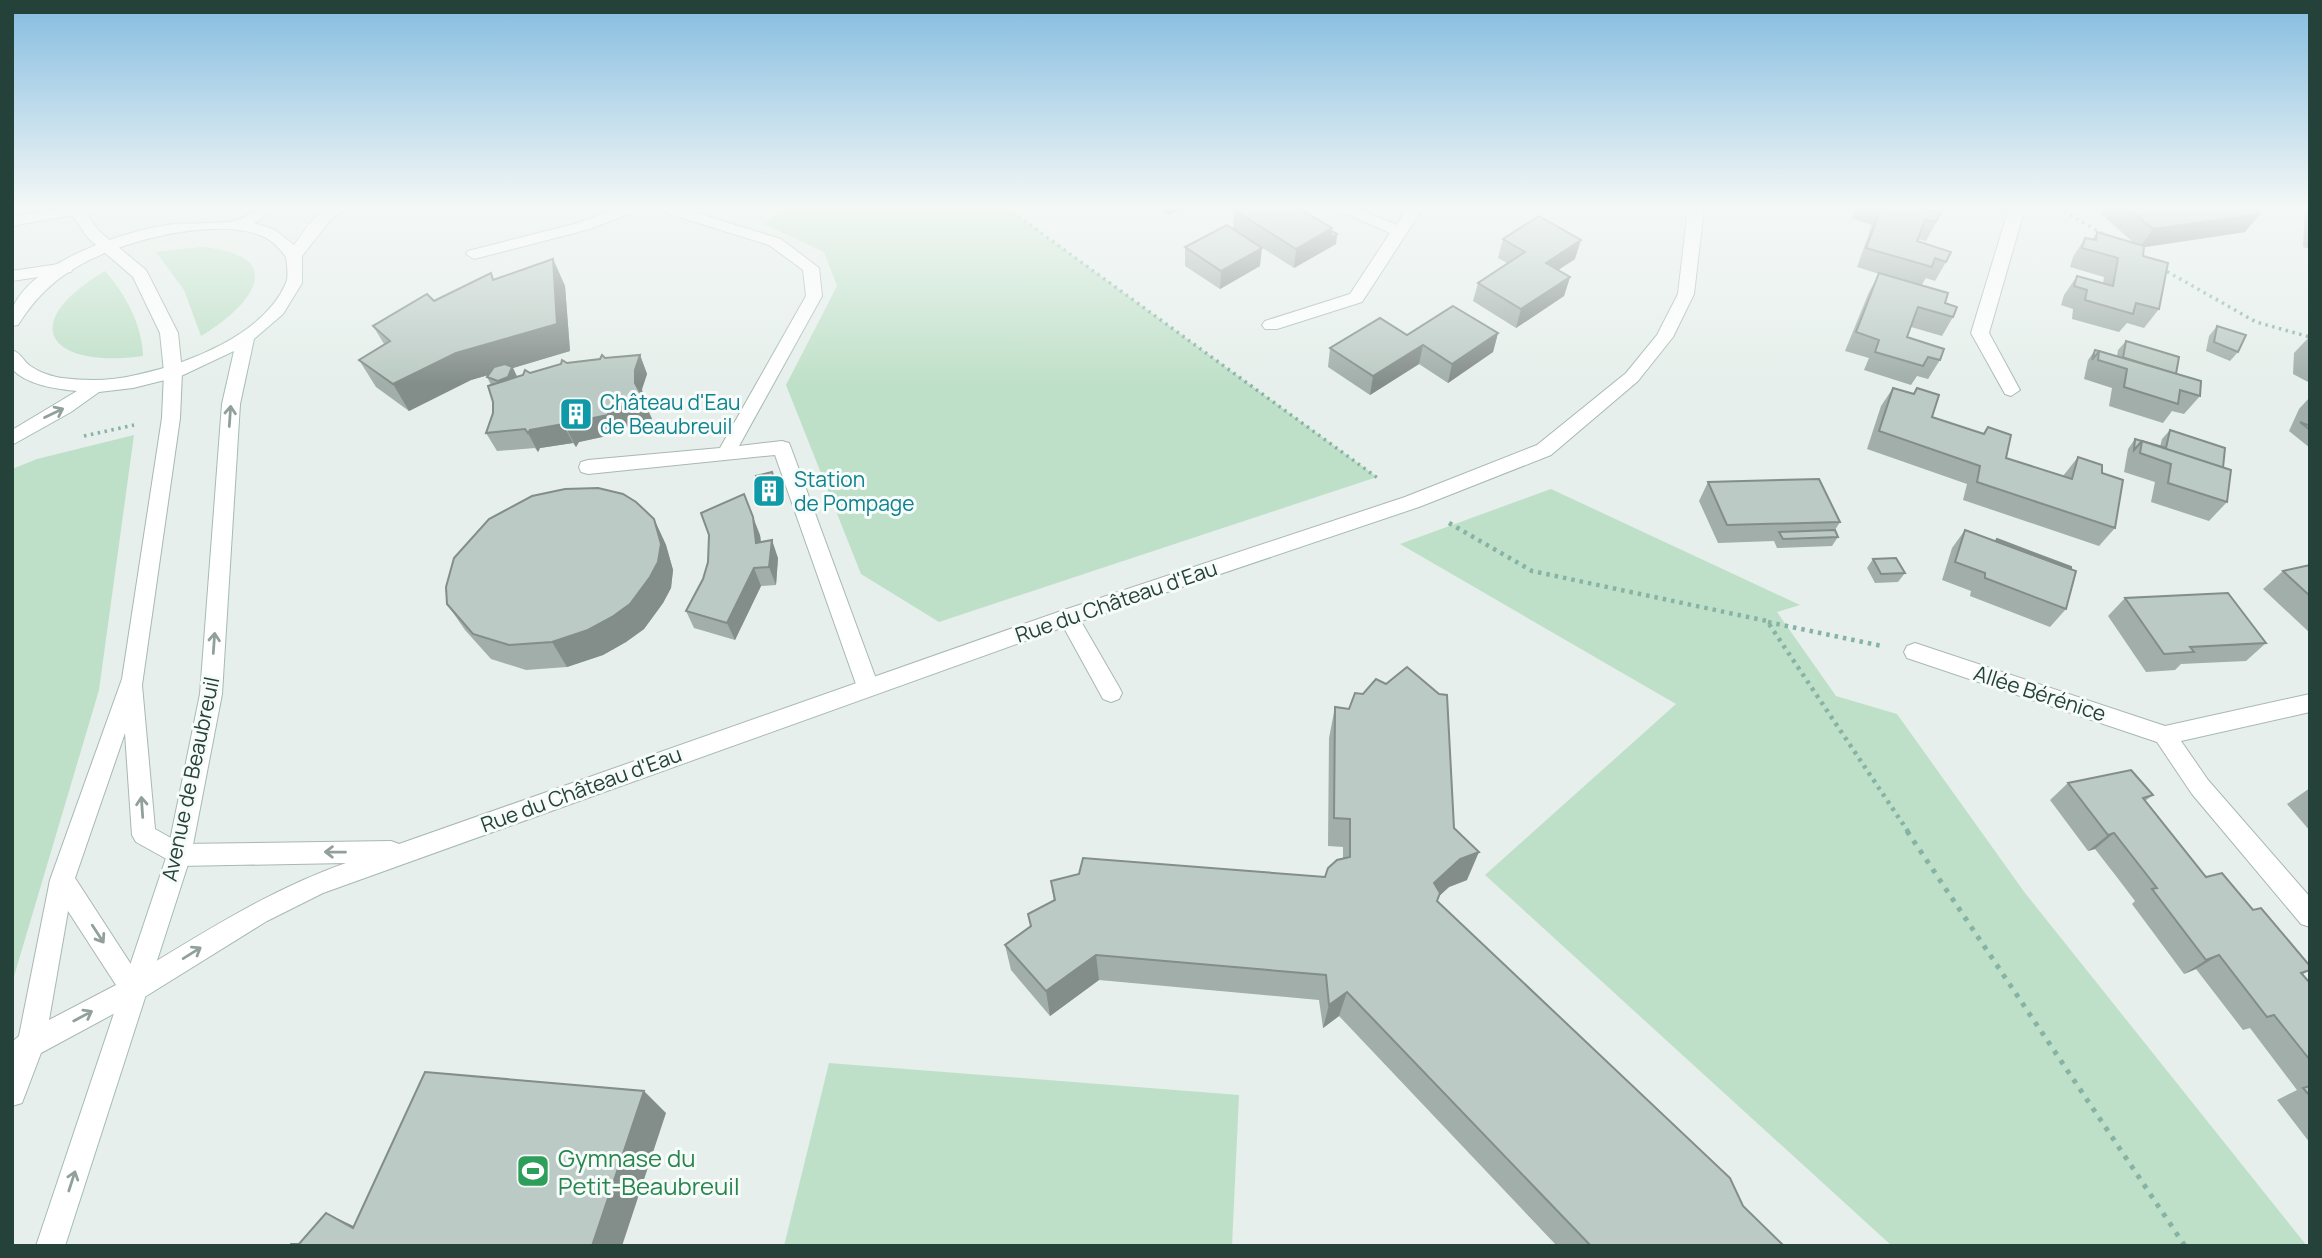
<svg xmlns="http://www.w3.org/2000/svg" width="2322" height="1258" viewBox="0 0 2322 1258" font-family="Manrope,sans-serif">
<rect width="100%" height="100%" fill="#e6efeb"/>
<g fill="#bfe0c8">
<polygon points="785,208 1007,208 1377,477 939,622 861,574 786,385 837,286 824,252 764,224"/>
<path d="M200,247c91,7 53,58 1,89l-17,-46 -28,-38z"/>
<path d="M105,271c21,24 37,54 38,85 -92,13 -129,-31 -38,-85z"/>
<polygon points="134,435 99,690 12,983 12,469 37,459"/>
<polygon points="1551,489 1800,605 1777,612 1836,696 1897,714 2025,893 2307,1246 1892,1246 1485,875 1676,704 1400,544"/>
<polygon points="829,1063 1239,1095 1232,1246 784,1246"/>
</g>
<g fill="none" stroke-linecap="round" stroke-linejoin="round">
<defs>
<g id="lane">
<path d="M64,208h32l-2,3 -8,2 14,19 46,38 32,63 4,39 -2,46 -38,267 13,144 32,18 4,8 -4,8 -8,3 -43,-24 -4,-7 -7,-102 -50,145 72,111 -4,9 -102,55 -19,50 -10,3v-64l7,-6 31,-156 72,-201 40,-261 2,-46 -4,-39 -27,-56 -45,-39 -16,-23 -60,11v-10zM68,911l48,74 -67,35z"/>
<polygon points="618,208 639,208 636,211 590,229 474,259 466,254 468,251 578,223"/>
<polygon points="657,208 680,208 781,239 819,268 822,296 739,446 782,441 789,443 791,448 879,687 876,693 868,696 860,693 857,687 775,455 588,474 581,472 579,467 581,462 588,460 720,448 806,296 803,270 769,245 660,211"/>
<polygon points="65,263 71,264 73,268 71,272 12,281 12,271"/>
<polygon points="1068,609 1075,611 1119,687 1122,693 1119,699 1111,702 1103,699 1058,617 1061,611"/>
</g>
<g id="street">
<polygon points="1338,208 1357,208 1396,225 1408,208 1423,208 1362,302 1277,329 1265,329 1262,325 1265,321 1350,294 1390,233 1340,211"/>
<path d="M1688,208h16l-10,86 -21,43 -35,44 -87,74 -132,52 -344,116 -752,270 -56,28 -124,77 -9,3 -9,-3 -4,-9 4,-9c72,-43 141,-89 221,-117l-167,3 -8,-3 -4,-8 4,-8 8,-3 212,-3 8,3 662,-233 344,-114 132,-52 89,-72 31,-38 21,-41z"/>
<polygon points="2009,208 2025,208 1989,333 2020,390 2011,396 2005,394 1971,333"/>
<polygon points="1915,643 2165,726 2310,694 2310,712 2181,741 2208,780 2310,897 2310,927 2301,924 2192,794 2157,742 1907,658 1904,652 1907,646"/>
</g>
<path id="secondary" d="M260,208h19l-25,15 21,7 19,15c16,-21 23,-39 52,-37l-15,11 -29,37v27l-19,31 -29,25 -14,65 -18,290 -31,161 -126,391h-29l131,-391 33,-161 22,-290 12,-53 -53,25 -48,12 -34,4 -28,20 -59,33v-15l65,-39c-21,-2 -50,-6 -65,-22v-19c10,3 11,12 20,17 7,5 21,10 30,11 24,3 50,3 74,-3 51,-11 128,-40 150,-92 3,-8 1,-18 0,-26 -8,-11 -16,-19 -29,-23 -49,-16 -140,8 -182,34 -25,15 -42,33 -57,57l-6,1c0,-6 -1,-15 2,-21 22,-44 108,-73 153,-80 19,-3 56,0 70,-5 8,-2 16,-8 23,-12z"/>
</defs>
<use href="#lane" stroke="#a8b8b2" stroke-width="2"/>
<use href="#street" stroke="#a8b8b2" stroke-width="2"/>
<use href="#secondary" stroke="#a4bbb3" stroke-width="2"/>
<g stroke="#86b3a5" stroke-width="3.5" stroke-dasharray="2.5 4.5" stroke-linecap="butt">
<polyline points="1007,208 1379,479"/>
<polyline points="2058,208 2108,237"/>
<polyline points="2161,268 2256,322 2310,337"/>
<polyline points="84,436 134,425"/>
</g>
<g stroke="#86b3a5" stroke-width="4.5" stroke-dasharray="3.5 5" stroke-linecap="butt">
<polyline points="1449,523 1532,571 1767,621 1909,833"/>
<polyline points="1768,622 1882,646"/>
</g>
<polyline stroke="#86b3a5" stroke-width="5" stroke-dasharray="4.5 7" stroke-linecap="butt" points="1907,831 2185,1246"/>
<use href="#lane" fill="#fff" fill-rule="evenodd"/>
<use href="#street" fill="#fff" fill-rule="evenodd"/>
<use href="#secondary" fill="#fff" fill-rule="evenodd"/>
</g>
<g fill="#a1aea9">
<polygon points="1157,208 1184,208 1169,215"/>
<polygon points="1856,208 1920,208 1936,222 1926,241 1917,239 1917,241 1946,262 1935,281 1926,278 1921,286 1945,303 1953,317 1942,336 1911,327 1907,337 1940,360 1928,379 1917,376 1911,385 1864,370 1869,358 1845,351 1869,292 1879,274 1857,267 1872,225 1851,218"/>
<polygon points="2103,208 2252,208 2245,232 2144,247 2143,256 2159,309 2144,328 2127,323 2119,332 2072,319 2073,309 2061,305 2064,295 2077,276 2103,284 2104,277 2070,267 2073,257 2085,238 2092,240 2097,232 2134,243 2100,213"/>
<polygon points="2305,208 2310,208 2310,249 2303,247"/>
<polygon points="1234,210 1332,228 1332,231 1337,234 1336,244 1294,268 1233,229"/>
<polygon points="1503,239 1575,259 1558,270 1570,277 1564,296 1516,328 1473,301 1478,283 1507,263 1498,258"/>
<polygon points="1185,247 1260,266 1220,289 1185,266"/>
<polygon points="553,259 565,286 570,351 513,368 517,376 567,363 605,358 640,355 647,374 642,389 643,398 652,419 617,430 616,434 579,442 576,447 573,443 540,448 538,452 535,448 497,451 486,433 493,413 493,402 491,385 487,377 489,375 471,380 409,411 376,387 359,360 384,344 373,326 434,301"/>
<polygon points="2217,326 2238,352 2230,361 2206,351 2209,336"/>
<polygon points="1498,333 1493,352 1448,383 1419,364 1370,395 1328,367 1330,348"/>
<polygon points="2310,336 2310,383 2293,374 2294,353"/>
<polygon points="2126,341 2176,374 2200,396 2184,414 2172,411 2163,423 2109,406 2112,388 2084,379 2088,360 2095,350 2117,356 2118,350"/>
<polygon points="1893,388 1932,417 1983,434 1988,427 2006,458 2063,476 2078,457 2102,473 2115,528 2099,546 1963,500 1967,484 1867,449 1881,406"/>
<polygon points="2310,397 2310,448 2289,431 2299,409"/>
<polygon points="2170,430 2223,468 2227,502 2209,521 2151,502 2155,482 2124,472 2128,449 2135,439 2160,447 2162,439"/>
<polygon points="1708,482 1840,522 1835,530 1838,537 1832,546 1777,548 1774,541 1718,543 1699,501"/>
<polygon points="654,519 666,545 673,570 671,588 663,603 644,629 626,642 603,655 567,667 526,670 491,659 465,630 447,604"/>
<polygon points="1965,530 1995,541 1997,539 2066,609 2050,627 1970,596 1971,591 1942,580 1952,548"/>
<polygon points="760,535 761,542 778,558 776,585 761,586 735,640 694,628 686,611"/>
<polygon points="1873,559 1905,573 1898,582 1875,583 1867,568"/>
<polygon points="2310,565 2310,633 2263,589 2283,571"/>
<polygon points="2125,598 2266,643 2246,661 2181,664 2175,670 2146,672 2108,616"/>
<polygon points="1335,707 1454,828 1467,880 1449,887 1439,896 1437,901 1743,1206 1784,1246 1557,1246 1339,1016 1323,1028 1319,1000 1099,980 1050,1016 1011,970 1005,945 1031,927 1054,901 1051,881 1325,877 1343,858 1343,847 1328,846 1329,738"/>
<polygon points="2068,783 2153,795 2145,801 2206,877 2253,910 2310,970 2303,974 2310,983 2310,1143 2277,1100 2297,1090 2250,1028 2243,1030 2196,969 2184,974 2132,904 2135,901 2116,876 2095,849 2088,851 2050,800"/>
<polygon points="2310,788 2310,831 2287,804"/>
</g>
<g fill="#838d89">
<polygon points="1169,208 1184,208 1169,215"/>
<polygon points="2260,214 2245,232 2139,248 2153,229"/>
<polygon points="1332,228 1331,238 1337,234 1336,244 1294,268 1296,249"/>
<polygon points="1581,240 1575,259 1540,282 1546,263"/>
<polygon points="1262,248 1260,266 1220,289 1221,271"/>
<polygon points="553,259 565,286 570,351 513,368 517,377 503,390 498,381 512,368 471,380 409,411 393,384"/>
<polygon points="1570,277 1564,296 1516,328 1521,309"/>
<polygon points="1498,333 1493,352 1448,383 1452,364"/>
<polygon points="1423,345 1419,364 1370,395 1373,376"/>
<polygon points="640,355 647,374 642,389 643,400 652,419 617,430 616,434 579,442 576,447 566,428 569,423 608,411 635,370"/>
<polygon points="563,424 573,443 540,448 538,452 528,433 530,430"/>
<polygon points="772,472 780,496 764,500 760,491"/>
<polygon points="753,517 760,535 763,561 756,543"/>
<polygon points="654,519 666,545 673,570 671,588 663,603 644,629 626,642 603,655 567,667 552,642"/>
<polygon points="772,540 778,558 776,585 769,567"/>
<polygon points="754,568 761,586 735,640 727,623"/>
<polygon points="2114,833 2095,849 2088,851 2108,835"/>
<polygon points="1479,852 1467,880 1449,887 1424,910 1434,883 1460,859"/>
<polygon points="1096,955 1099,980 1050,1016 1046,991"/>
<polygon points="2219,955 2196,969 2184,974 2206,960"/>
<polygon points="1347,992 1339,1016 1323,1028 1329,1005"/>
<polygon points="644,1091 666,1113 622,1246 592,1246"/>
<polygon points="326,1213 362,1230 353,1228"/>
</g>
<g fill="#bbcac4" stroke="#838d89" stroke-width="2">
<polygon points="1240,208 1298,208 1332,228 1296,249 1234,210"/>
<polygon points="1881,208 1920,208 1940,213 1936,222 1925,220 1917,241 1951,252 1946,262 1935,258 1932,267 1866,248"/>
<polygon points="2128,208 2252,208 2260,214 2153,229"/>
<polygon points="1539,216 1581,240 1546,263 1570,277 1521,309 1478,283 1525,252 1503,239"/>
<polygon points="1227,225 1262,248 1221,271 1185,247"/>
<polygon points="1332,231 1337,234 1331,238"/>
<polygon points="2097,232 2144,246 2143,256 2168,263 2159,309 2136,303 2133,314 2085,300 2087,290 2074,286 2077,276 2113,286 2118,258 2082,248 2085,238 2096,240"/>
<polygon points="553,259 557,324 456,353 393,384 359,360 390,341 373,326 427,294 434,301 491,273 493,280"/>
<polygon points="1879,273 1948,293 1945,303 1957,307 1953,317 1918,307 1907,337 1944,349 1940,360 1928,357 1923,366 1875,352 1879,340 1856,332"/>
<polygon points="1453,306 1498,333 1452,364 1423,345 1373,376 1330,348 1380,318 1407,335"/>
<polygon points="2217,326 2246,335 2238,352 2214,342"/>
<polygon points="2126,341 2179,357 2176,374 2122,357 2123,358"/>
<polygon points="2095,350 2099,351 2092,360"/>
<polygon points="2099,351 2201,381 2200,396 2180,390 2178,404 2124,387 2127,369 2098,360"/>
<polygon points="602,355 605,358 640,355 635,370 635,383 644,400 608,411 608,415 569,423 566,428 563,424 530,430 528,433 525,429 486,433 493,413 493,402 488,386 523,375 525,370 530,373 561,364 562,360 567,363 600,359"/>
<polygon points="505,364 512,367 508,377 498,381 487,377 494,367"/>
<polygon points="1893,388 1914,394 1917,388 1939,395 1932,417 1984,434 1988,427 2011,435 2006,458 2072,479 2078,457 2102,465 2102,473 2123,480 2115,528 1977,482 1980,466 1879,431"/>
<polygon points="2300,422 2310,426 2310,430"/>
<polygon points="2170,430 2225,448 2223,468 2142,441 2166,448"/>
<polygon points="2135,439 2142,441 2134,450"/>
<polygon points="2142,441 2231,470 2227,502 2168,483 2171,464 2140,453"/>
<polygon points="772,472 776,486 760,491 756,476"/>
<polygon points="1819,479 1840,522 1727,525 1708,482"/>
<polygon points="598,488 623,494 636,502 654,519 661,544 658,562 650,577 630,604 612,617 588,630 552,642 509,645 473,634 447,604 446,587 454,558 489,519 532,496 565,489"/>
<polygon points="744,494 753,517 756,543 772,540 769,567 754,568 727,623 686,611 703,579 708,562 709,535 701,513"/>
<polygon points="1835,530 1838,537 1783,539 1779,532"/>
<polygon points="1965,530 2076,571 2066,609 1985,578 1985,573 1955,562"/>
<polygon points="1997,539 2071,567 2071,569 1996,541"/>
<polygon points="1896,558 1905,573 1881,574 1873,559"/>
<polygon points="2310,565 2310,596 2283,571"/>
<polygon points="2228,593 2266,643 2190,647 2194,652 2164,654 2125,598"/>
<polygon points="1407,667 1439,694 1447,695 1454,828 1479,852 1460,859 1434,883 1440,893 1437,901 1730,1178 1743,1206 1784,1246 1591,1246 1347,992 1329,1005 1326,975 1096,955 1046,991 1005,945 1031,926 1028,914 1055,900 1051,881 1079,874 1083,858 1325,877 1328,868 1337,860 1350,857 1350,819 1334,818 1335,707 1349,709 1355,693 1363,694 1376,679 1386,684"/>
<polygon points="2131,770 2153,795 2143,798 2206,877 2222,873 2253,910 2261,908 2310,966 2310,970 2301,973 2310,983 2310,1060 2274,1015 2267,1017 2219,955 2206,960 2152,889 2157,888 2136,861 2114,833 2108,835 2068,783"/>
<polygon points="425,1072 644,1091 592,1246 290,1246 291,1244 299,1244 326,1213 353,1228"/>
<polygon points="2310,1086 2310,1096 2303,1088"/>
</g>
<defs><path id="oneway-shaft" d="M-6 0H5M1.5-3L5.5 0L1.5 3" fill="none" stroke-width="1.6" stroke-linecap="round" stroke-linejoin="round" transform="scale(1.75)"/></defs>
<g stroke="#92a09c">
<use href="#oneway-shaft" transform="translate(54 413) rotate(-26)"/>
<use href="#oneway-shaft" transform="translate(230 416) rotate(-86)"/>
<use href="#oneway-shaft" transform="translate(214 643) rotate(-86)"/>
<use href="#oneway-shaft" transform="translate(142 807) rotate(-94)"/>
<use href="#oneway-shaft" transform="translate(335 852) rotate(-179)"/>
<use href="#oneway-shaft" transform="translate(98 934) rotate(57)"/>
<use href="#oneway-shaft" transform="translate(192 953) rotate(-32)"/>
<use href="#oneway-shaft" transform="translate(83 1016) rotate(-28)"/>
<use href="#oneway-shaft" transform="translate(72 1181) rotate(-72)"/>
</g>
<linearGradient id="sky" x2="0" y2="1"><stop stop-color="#84bce0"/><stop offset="0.54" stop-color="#f4f8f6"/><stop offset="1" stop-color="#f4f8f6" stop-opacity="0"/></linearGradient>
<rect width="2322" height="384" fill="url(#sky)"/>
<defs>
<symbol id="building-square" viewBox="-11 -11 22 22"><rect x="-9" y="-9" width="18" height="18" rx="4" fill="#0f9aa8" stroke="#f7fbf9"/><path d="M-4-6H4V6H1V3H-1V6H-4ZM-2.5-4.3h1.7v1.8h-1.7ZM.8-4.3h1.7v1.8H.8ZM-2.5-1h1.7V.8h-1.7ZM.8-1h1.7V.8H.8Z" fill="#fff"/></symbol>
<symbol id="stadium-square" viewBox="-11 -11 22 22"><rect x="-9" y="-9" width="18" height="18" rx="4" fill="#2e9e5b" stroke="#f7fbf9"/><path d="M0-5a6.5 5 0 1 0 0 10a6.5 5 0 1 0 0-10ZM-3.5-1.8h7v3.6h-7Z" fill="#fff"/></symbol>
</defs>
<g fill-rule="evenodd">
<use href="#building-square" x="557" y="395" width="38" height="38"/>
<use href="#building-square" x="750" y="472" width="38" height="38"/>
<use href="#stadium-square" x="514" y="1152" width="38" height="38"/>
</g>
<g text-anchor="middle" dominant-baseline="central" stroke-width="6" stroke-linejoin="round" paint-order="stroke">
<g font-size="21" fill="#0d838f" stroke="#f7fbf9" text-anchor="start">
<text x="600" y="402">Château d'Eau<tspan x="600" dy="24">de Beaubreuil</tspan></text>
<text x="794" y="479">Station<tspan x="794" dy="24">de Pompage</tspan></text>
</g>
<g font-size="21" fill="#24423a" stroke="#f7fbf9">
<text transform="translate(1116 601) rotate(-19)">Rue du Château d'Eau</text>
<text transform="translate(2040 693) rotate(18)">Allée Bérénice</text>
<text transform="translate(190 779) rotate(-78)">Avenue de Beaubreuil</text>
<text transform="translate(581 789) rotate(-20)">Rue du Château d'Eau</text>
</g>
<g font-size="24" fill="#27864d" stroke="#f7fbf9" text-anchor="start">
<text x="558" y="1157">Gymnase du<tspan x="558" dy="28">Petit-Beaubreuil</tspan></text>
</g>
</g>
<rect width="2322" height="1258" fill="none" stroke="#24423a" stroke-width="28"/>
</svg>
